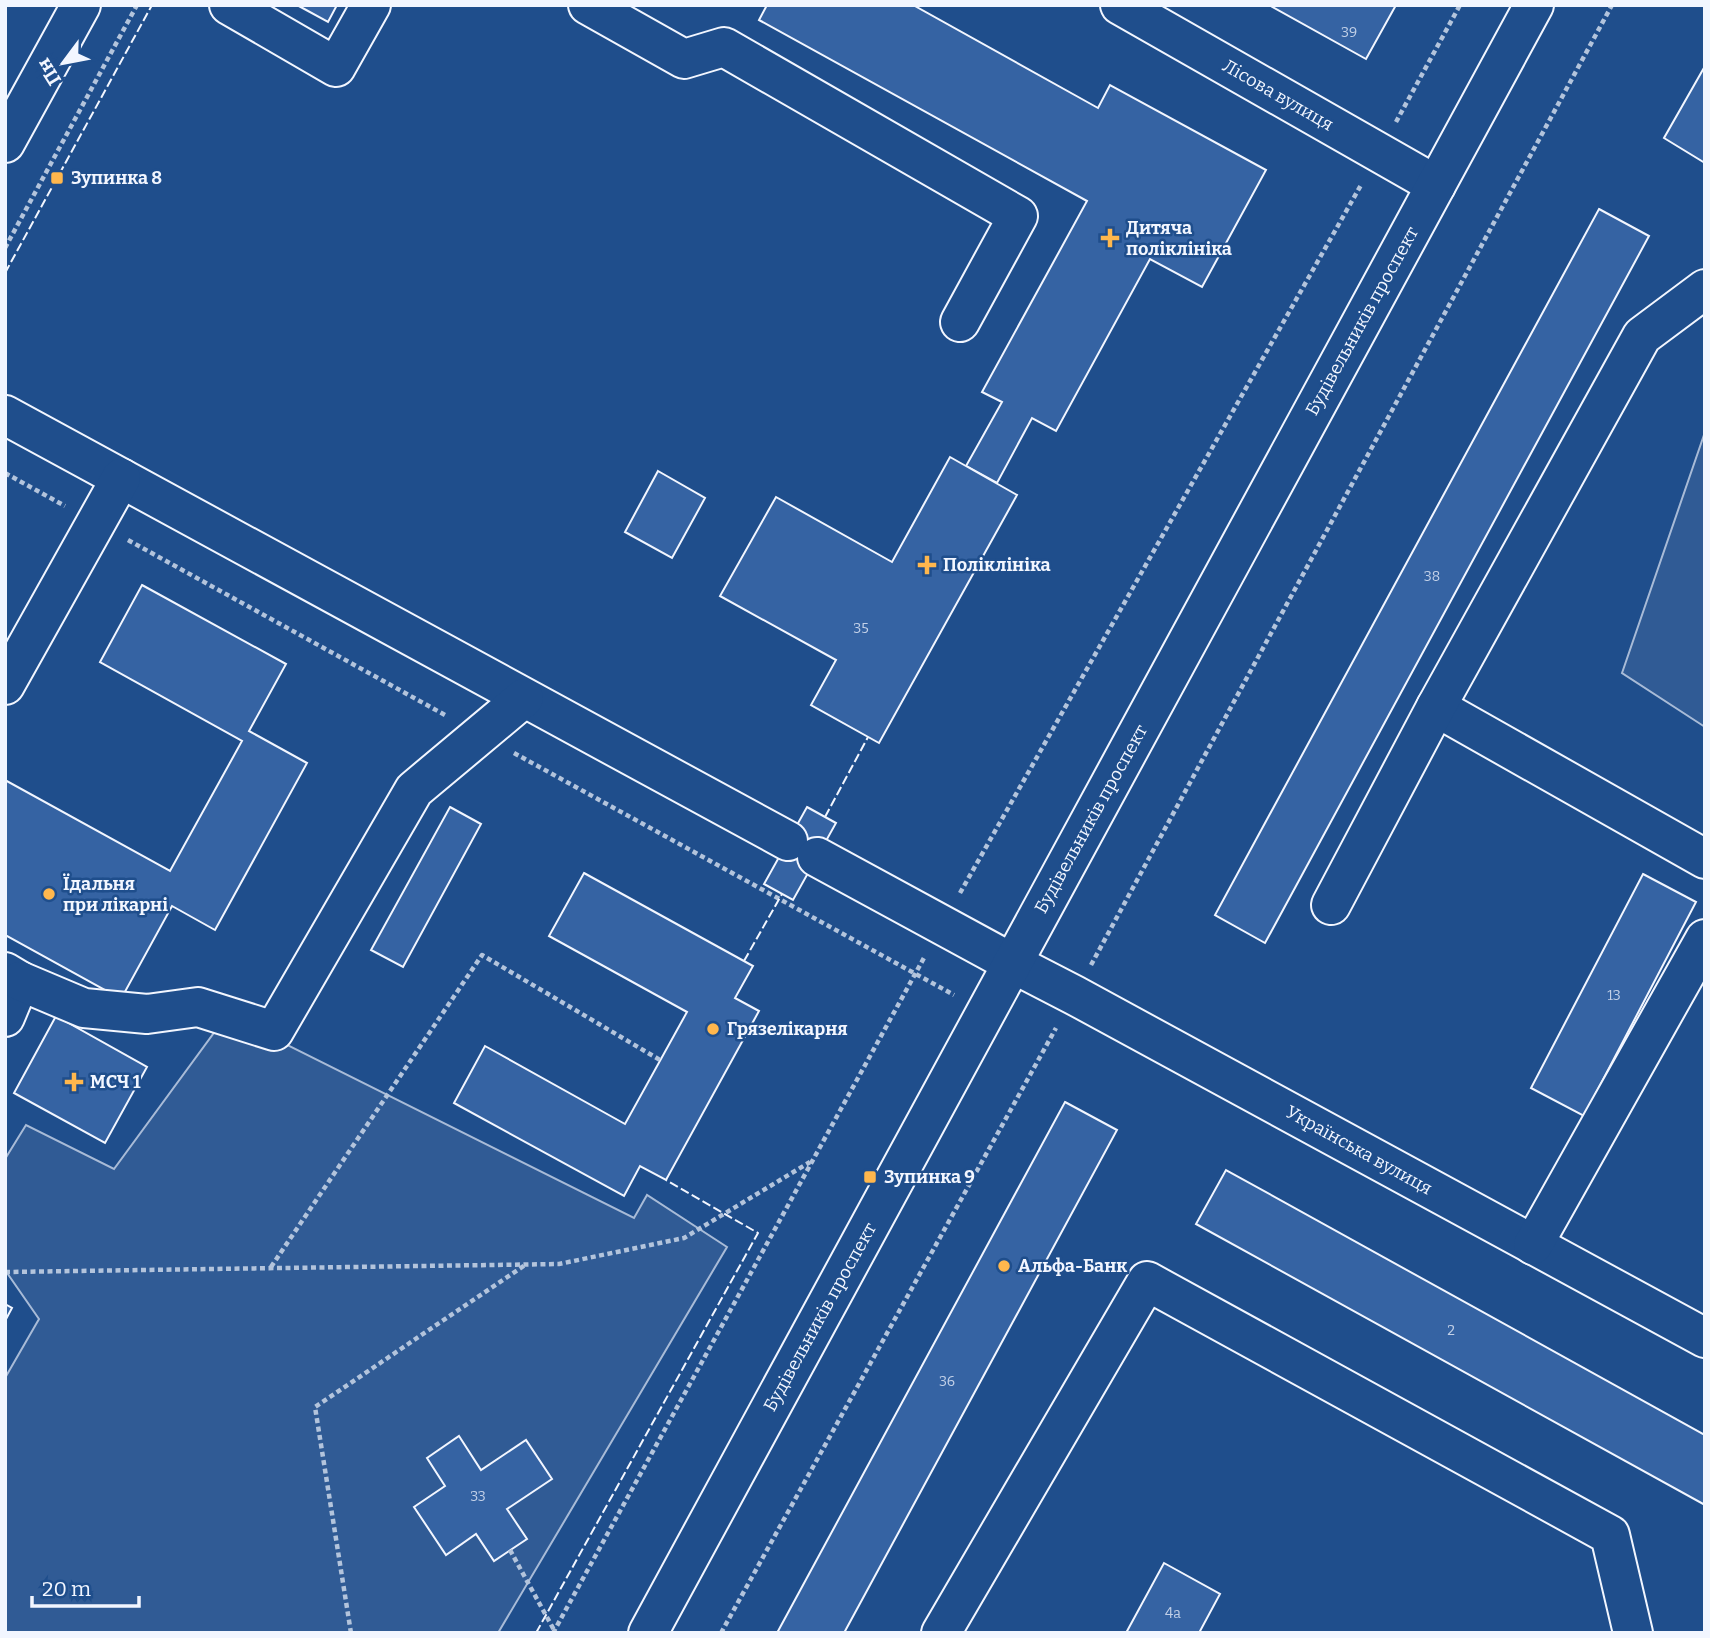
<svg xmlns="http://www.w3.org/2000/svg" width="1710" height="1638" viewBox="0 0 1710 1638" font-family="Bitter,serif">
<rect width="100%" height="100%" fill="#1f4e8c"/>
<g fill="#305b95" stroke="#a8bbd7" stroke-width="2">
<polygon points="1705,432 1705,727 1622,673"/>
<polygon points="227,1015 634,1218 647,1195 727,1247 498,1633 5,1633 5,1378 39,1319 5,1270 5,1159 26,1125 114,1169"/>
</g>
<g fill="#3563a3" stroke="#f2f6ff" stroke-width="2">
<polygon points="297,5 337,5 328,22"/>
<polygon points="767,5 913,5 1098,108 1110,85 1266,170 1202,287 1150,259 1056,431 1032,418 997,483 966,466 1002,402 982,392 1087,201 759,20"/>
<polygon points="1269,5 1396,5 1366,59"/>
<polygon points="1705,66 1705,163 1664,138"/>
<polygon points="1599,209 1649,236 1265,943 1215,915"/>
<polygon points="950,457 1017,495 879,743 811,705 836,660 720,596 776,497 892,562"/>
<polygon points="658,471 705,498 672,558 625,532"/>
<polygon points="142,585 286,664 249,731 307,763 215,930 172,906 121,999 5,935 5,780 170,871 242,741 100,662"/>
<polygon points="450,807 481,824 403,967 371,950"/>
<polygon points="807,807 836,823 793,900 764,884"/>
<polygon points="584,873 753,966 735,998 759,1011 666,1180 640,1166 624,1196 454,1103 485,1046 625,1124 687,1012 549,936"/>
<polygon points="1643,874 1696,902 1584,1116 1531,1088"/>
<polygon points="56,1016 147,1067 105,1143 14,1093"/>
<polygon points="1065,1102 1117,1130 844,1633 777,1633"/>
<polygon points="1226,1170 1705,1435 1705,1505 1196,1224"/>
<polygon points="5,1304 12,1308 5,1321"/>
<polygon points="459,1436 481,1470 526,1440 552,1479 507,1509 527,1539 494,1561 476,1534 446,1555 414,1507 445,1486 427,1458"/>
<polygon points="1164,1563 1220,1594 1199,1633 1126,1633"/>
</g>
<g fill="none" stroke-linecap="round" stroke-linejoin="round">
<defs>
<g id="minor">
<polyline points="229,5 336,67 371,5"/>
<polyline points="588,5 684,59 724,47 1018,216 960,322"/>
<polyline points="1120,5 1436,185"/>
<polyline points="5,143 81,5"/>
<polyline points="5,415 788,841"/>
<polyline points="5,685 121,478"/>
<polyline points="1436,707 1705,859"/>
<polyline points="817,857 1012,963 1074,995 1705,1338"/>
<polyline points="1331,905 1436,707 1642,336 1705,289"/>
<polyline points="5,972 20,981 5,1017"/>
<polyline points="20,981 84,1008 147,1014 198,1007 274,1031 414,790 524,698"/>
<polyline points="1533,1245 1705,939"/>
<polyline points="648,1633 1534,5"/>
<polyline points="941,1633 1147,1281 1610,1535 1633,1633"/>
</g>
</defs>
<use href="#minor" stroke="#f2f6ff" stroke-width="42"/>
<g stroke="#b3c4dc" stroke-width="4.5" stroke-dasharray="5 3.5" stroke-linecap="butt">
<polyline points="1396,122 1460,5"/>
<polyline points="5,248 137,5"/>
<polyline points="5,473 65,506"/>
<polyline points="128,540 445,715"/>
<polyline points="514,753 954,995"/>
<polyline points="960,893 1361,185"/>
<polyline points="1091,965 1612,5"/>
<polyline points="271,1267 482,955 660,1060"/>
<polyline points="5,1272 559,1264 684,1238 810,1162"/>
<polyline points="510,1550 554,1630"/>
<polyline points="351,1633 315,1407 525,1265"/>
<polyline points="553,1633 925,956"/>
<polyline points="721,1633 1056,1028"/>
</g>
<use href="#minor" stroke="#1f4e8c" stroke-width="38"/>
<g stroke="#f2f6ff" stroke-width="2" stroke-dasharray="9 3.5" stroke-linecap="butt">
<polyline points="5,273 152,5"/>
<polyline points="825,817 868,737"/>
<polyline points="744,961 782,894"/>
<polyline points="536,1633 758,1233 666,1180"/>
</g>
</g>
<g fill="#ffb74d" stroke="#1f4e8c" stroke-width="2.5">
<rect x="50" y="171" width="14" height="14" rx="3.5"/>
<path d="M1106.5 227.5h7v7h7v7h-7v7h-7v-7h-7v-7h7z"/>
<path d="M923.5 554.5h7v7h7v7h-7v7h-7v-7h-7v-7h7z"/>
<circle cx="49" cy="894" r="7"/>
<circle cx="713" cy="1029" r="7"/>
<path d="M70.5 1071.5h7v7h7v7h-7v7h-7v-7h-7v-7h7z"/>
<rect x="863" y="1170" width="14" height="14" rx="3.5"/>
<circle cx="1004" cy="1266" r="7"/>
</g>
<g text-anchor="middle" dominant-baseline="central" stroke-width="5" stroke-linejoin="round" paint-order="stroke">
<g font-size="14" fill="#c3d1e8">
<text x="1349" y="32">39</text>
<text x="1432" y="576">38</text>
<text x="861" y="628">35</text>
<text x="1614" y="995">13</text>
<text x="1451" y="1330">2</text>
<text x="947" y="1381">36</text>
<text x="478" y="1496">33</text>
<text x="1173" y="1613">4а</text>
</g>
<g font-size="18" fill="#f2f6ff" stroke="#1f4e8c">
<text transform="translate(1278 95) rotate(30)">Лісова вулиця</text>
<text transform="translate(1362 321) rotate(-61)">Будівельників проспект</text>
<text transform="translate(1091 819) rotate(-61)">Будівельників проспект</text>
<text transform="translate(1359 1150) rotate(29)">Українська вулиця</text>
<text transform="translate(820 1317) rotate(-61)">Будівельників проспект</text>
</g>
<g font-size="18" font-weight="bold" fill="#f2f6ff" stroke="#1f4e8c" text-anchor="start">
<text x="71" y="178">Зупинка 8</text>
<text x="1126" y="228">Дитяча<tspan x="1126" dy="21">поліклініка</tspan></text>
<text x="943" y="565">Поліклініка</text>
<text x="63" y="884">Їдальня<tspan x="63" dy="21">при лікарні</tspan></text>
<text x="727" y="1029">Грязелікарня</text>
<text x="90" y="1082">МСЧ 1</text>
<text x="884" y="1177">Зупинка 9</text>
<text x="1018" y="1266">Альфа-Банк</text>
</g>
</g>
<rect width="1710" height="1638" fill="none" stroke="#f2f6ff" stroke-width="14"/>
<g transform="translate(63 63) rotate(238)" stroke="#1f4e8c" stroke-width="5" paint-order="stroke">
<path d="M0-5L12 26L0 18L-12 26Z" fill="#f2f6ff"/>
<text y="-10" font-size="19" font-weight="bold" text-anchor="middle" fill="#f2f6ff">Пн</text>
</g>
<path d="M32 1596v10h107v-10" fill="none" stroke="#f2f6ff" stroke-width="3.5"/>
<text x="42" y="1596" font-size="21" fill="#f2f6ff" stroke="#1f4e8c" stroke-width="5" paint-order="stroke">20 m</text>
</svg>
